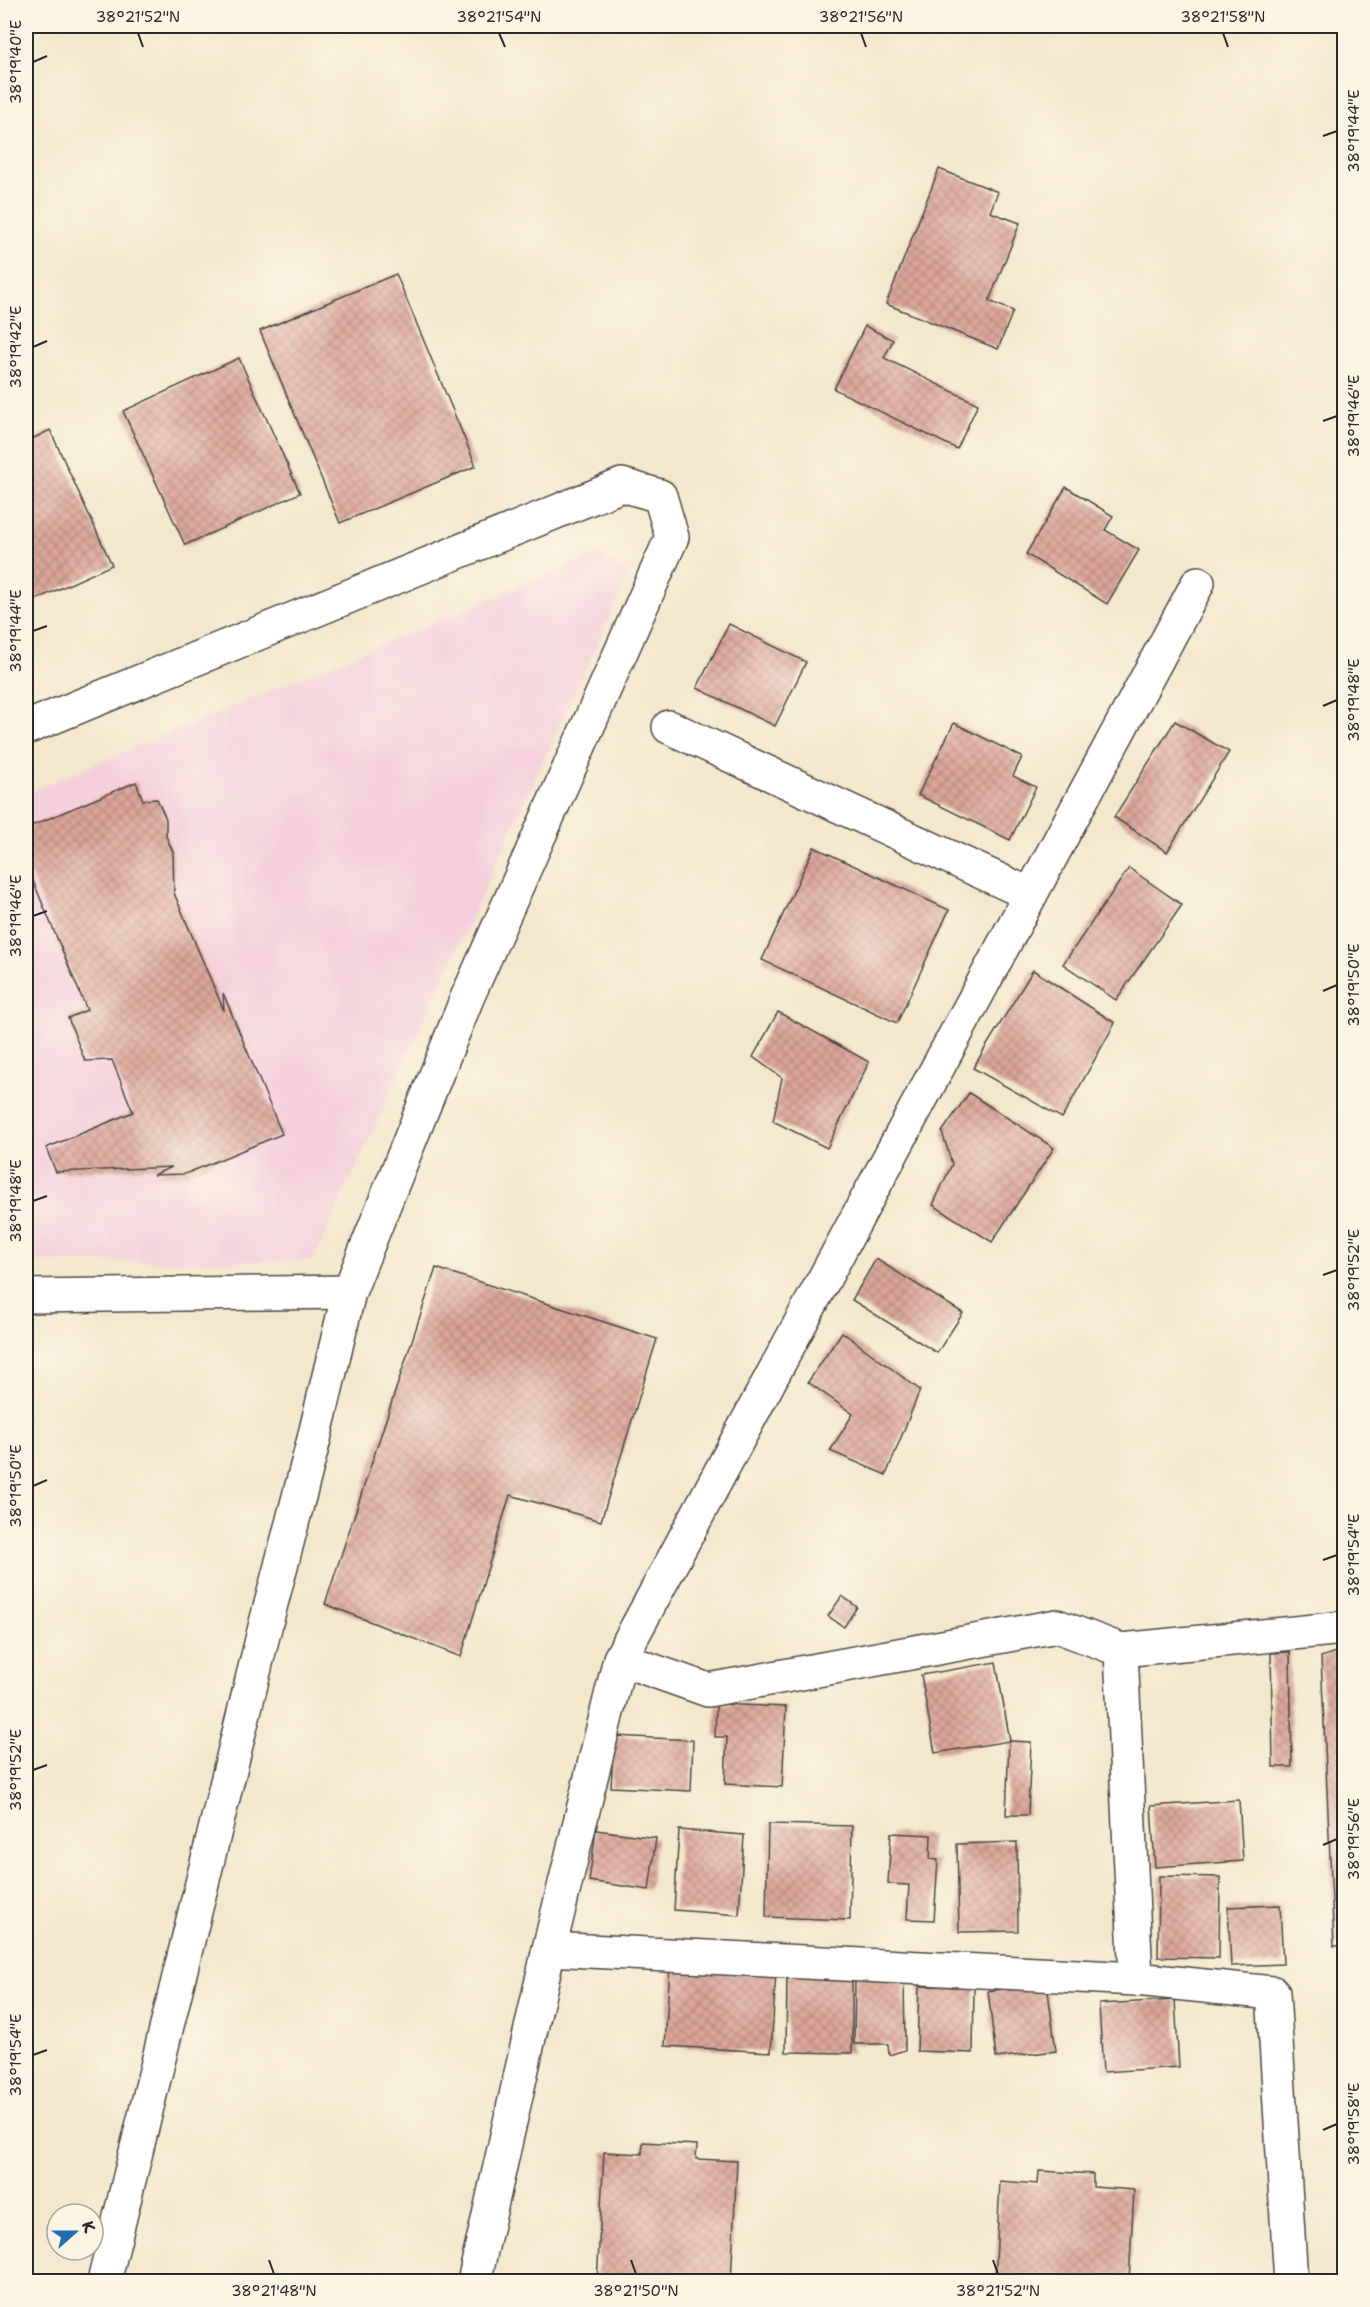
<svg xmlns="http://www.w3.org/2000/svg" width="1370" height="2307" viewBox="0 0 1370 2307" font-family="'Shantell Sans',sans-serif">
<defs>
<pattern id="building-cross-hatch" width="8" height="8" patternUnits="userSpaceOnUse" patternTransform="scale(1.5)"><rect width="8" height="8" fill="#dda69a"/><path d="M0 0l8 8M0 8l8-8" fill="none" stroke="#b3877e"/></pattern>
</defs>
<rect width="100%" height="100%" fill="#fcf5e5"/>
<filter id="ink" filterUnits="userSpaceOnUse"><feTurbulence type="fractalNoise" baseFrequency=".0167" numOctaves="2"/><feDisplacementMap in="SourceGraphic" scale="12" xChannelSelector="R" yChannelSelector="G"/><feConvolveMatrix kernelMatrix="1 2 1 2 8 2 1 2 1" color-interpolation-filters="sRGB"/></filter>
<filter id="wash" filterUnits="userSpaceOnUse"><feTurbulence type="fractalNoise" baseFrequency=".008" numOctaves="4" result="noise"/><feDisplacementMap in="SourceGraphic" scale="24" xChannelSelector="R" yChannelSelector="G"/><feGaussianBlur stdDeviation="1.35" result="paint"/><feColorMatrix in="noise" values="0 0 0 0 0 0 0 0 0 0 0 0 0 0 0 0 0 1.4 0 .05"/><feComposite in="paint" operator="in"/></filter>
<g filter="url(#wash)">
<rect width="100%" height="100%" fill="#f3e7cc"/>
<polygon fill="#f4cfdc" points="599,553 629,575 313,1261 26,1262 26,793"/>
<g id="blocks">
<g fill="url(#building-cross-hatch)">
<polygon points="939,169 998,192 990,212 1020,223 989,301 1013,311 998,349 886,304"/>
<polygon points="396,274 476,466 340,523 260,331"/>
<polygon points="865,326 893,340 884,358 978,404 957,449 834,389"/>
<polygon points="239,358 300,493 185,545 123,411"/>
<polygon points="50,430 112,565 26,604 26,442"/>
<polygon points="1066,487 1113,516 1105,530 1139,550 1107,604 1026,554"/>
<polygon points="729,624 806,662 775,726 697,688"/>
<polygon points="1175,721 1229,752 1167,852 1114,817"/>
<polygon points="954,723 1022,757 1013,776 1036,787 1010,840 918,795"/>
<polygon points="136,782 143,800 157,799 166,819 166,836 173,852 174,893 224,1011 223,993 282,1134 185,1174 153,1175 172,1167 56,1172 46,1148 133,1112 112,1060 85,1061 68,1018 87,1010 26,864 26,828"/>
<polygon points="814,847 949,910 897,1023 762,960"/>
<polygon points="1129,868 1182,905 1116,1000 1063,964"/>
<polygon points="1033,970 1115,1023 1062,1118 973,1068"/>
<polygon points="778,1012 869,1062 827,1148 773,1121 782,1078 753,1057"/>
<polygon points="969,1093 1054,1148 992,1242 933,1205 952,1164 942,1132"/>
<polygon points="876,1259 963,1313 937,1353 852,1300"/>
<polygon points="436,1268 657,1339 601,1521 510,1495 461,1657 325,1604"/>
<polygon points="842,1332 920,1390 886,1475 830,1451 853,1414 808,1382"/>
<polygon points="842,1596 857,1607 844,1627 828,1616"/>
<polygon points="1344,1649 1344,1946 1334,1946 1321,1657"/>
<polygon points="1290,1652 1292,1767 1273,1767 1271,1653"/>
<polygon points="996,1662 1010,1741 935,1753 921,1675"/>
<polygon points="716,1704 786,1707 782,1787 725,1784 727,1737 715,1737"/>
<polygon points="614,1736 693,1740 691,1791 611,1787"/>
<polygon points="1009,1741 1031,1742 1028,1815 1006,1815"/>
<polygon points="1239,1800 1243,1861 1155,1867 1151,1806"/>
<polygon points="768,1824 852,1826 850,1920 766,1917"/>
<polygon points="596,1830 656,1838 649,1890 589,1881"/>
<polygon points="679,1830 744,1835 739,1915 674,1910"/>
<polygon points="891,1833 931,1835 930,1859 938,1860 934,1920 907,1919 909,1885 888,1884"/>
<polygon points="1017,1842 1018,1931 959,1932 957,1844"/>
<polygon points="1159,1876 1220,1877 1219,1958 1158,1957"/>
<polygon points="1280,1905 1283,1964 1231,1966 1228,1907"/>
<polygon points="670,1965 776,1972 771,2052 665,2046"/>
<polygon points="787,1973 852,1974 852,2053 786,2052"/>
<polygon points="904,1975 905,2050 889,2055 888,2044 854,2044 855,1976"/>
<polygon points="1047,1984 1056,2051 996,2058 988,1991"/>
<polygon points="919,1986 974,1987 973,2053 917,2051"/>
<polygon points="1175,2000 1179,2067 1103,2072 1099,2004"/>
<polygon points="643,2142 697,2145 696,2159 737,2161 731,2282 597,2282 604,2152 642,2154"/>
<polygon points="1039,2171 1093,2174 1093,2187 1134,2190 1129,2282 995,2282 1000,2181 1038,2184"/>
</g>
</g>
</g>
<g filter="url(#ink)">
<use href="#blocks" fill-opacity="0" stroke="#494743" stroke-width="1.5"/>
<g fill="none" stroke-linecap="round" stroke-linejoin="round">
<defs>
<g id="street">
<polyline points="669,727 1029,894"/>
<polyline points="26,728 622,485 660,496 672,537 467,998 349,1292 312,1447 266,1623 104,2282"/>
<polyline points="26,1296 349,1292"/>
<polyline points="1121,1650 1136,1979 1273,1993 1291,2282"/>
<polyline points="620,1659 708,1690 1057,1626 1121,1650 1344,1628"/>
<polyline points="549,1949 1136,1979"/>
<polyline points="474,2282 549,1949 620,1659 1198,583"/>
</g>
</defs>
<use href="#street" stroke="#494743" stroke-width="36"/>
<use href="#street" stroke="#fff" stroke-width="33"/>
</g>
</g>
<path fill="none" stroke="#2b2b2b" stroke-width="2" d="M138,33l5,14M499,33l6,14M861,33l5,14M1223,33l5,14M33,62l14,-6M1323,136l14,-5M33,347l14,-6M1323,421l14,-5M33,631l14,-5M1323,706l14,-6M33,916l14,-5M1323,991l14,-6M33,1201l14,-5M1323,1275l14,-5M33,1486l14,-6M1323,1560l14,-5M33,1770l14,-5M1323,1845l14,-6M33,2055l14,-5M1323,2130l14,-6M269,2260l5,14M631,2260l5,14M993,2260l5,14"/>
<rect width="1370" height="2307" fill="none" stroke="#fcf5e5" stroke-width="66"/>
<g transform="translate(75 2232) rotate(69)"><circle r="28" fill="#fcf5e5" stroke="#a8a49b" stroke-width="1.5"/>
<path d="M0-4.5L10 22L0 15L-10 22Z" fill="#1f6fb2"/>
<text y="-9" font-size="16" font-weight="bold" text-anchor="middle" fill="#2b2b2b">K</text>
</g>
<rect x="33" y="33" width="1304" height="2241" fill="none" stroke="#2b2b2b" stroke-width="2"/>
<g font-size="15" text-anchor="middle" fill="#2b2b2b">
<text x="138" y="22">38°21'52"N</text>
<text x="499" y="22">38°21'54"N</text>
<text x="861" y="22">38°21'56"N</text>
<text x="1223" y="22">38°21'58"N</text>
<text transform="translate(16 62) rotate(-90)" y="5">38°19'40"E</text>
<text transform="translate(1354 131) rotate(-90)" y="5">38°19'44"E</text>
<text transform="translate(16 347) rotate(-90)" y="5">38°19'42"E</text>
<text transform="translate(1354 416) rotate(-90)" y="5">38°19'46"E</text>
<text transform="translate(16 631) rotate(-90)" y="5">38°19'44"E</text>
<text transform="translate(1354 700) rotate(-90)" y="5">38°19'48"E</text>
<text transform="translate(16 916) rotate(-90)" y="5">38°19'46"E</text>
<text transform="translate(1354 985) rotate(-90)" y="5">38°19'50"E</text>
<text transform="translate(16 1201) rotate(-90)" y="5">38°19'48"E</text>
<text transform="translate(1354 1270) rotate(-90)" y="5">38°19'52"E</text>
<text transform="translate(16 1486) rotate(-90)" y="5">38°19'50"E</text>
<text transform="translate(1354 1555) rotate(-90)" y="5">38°19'54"E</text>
<text transform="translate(16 1770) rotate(-90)" y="5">38°19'52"E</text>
<text transform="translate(1354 1839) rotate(-90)" y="5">38°19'56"E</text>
<text transform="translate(16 2055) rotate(-90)" y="5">38°19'54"E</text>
<text transform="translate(1354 2124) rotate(-90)" y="5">38°19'58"E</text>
<text x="274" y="2296">38°21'48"N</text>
<text x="636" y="2296">38°21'50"N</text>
<text x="998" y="2296">38°21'52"N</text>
</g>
</svg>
